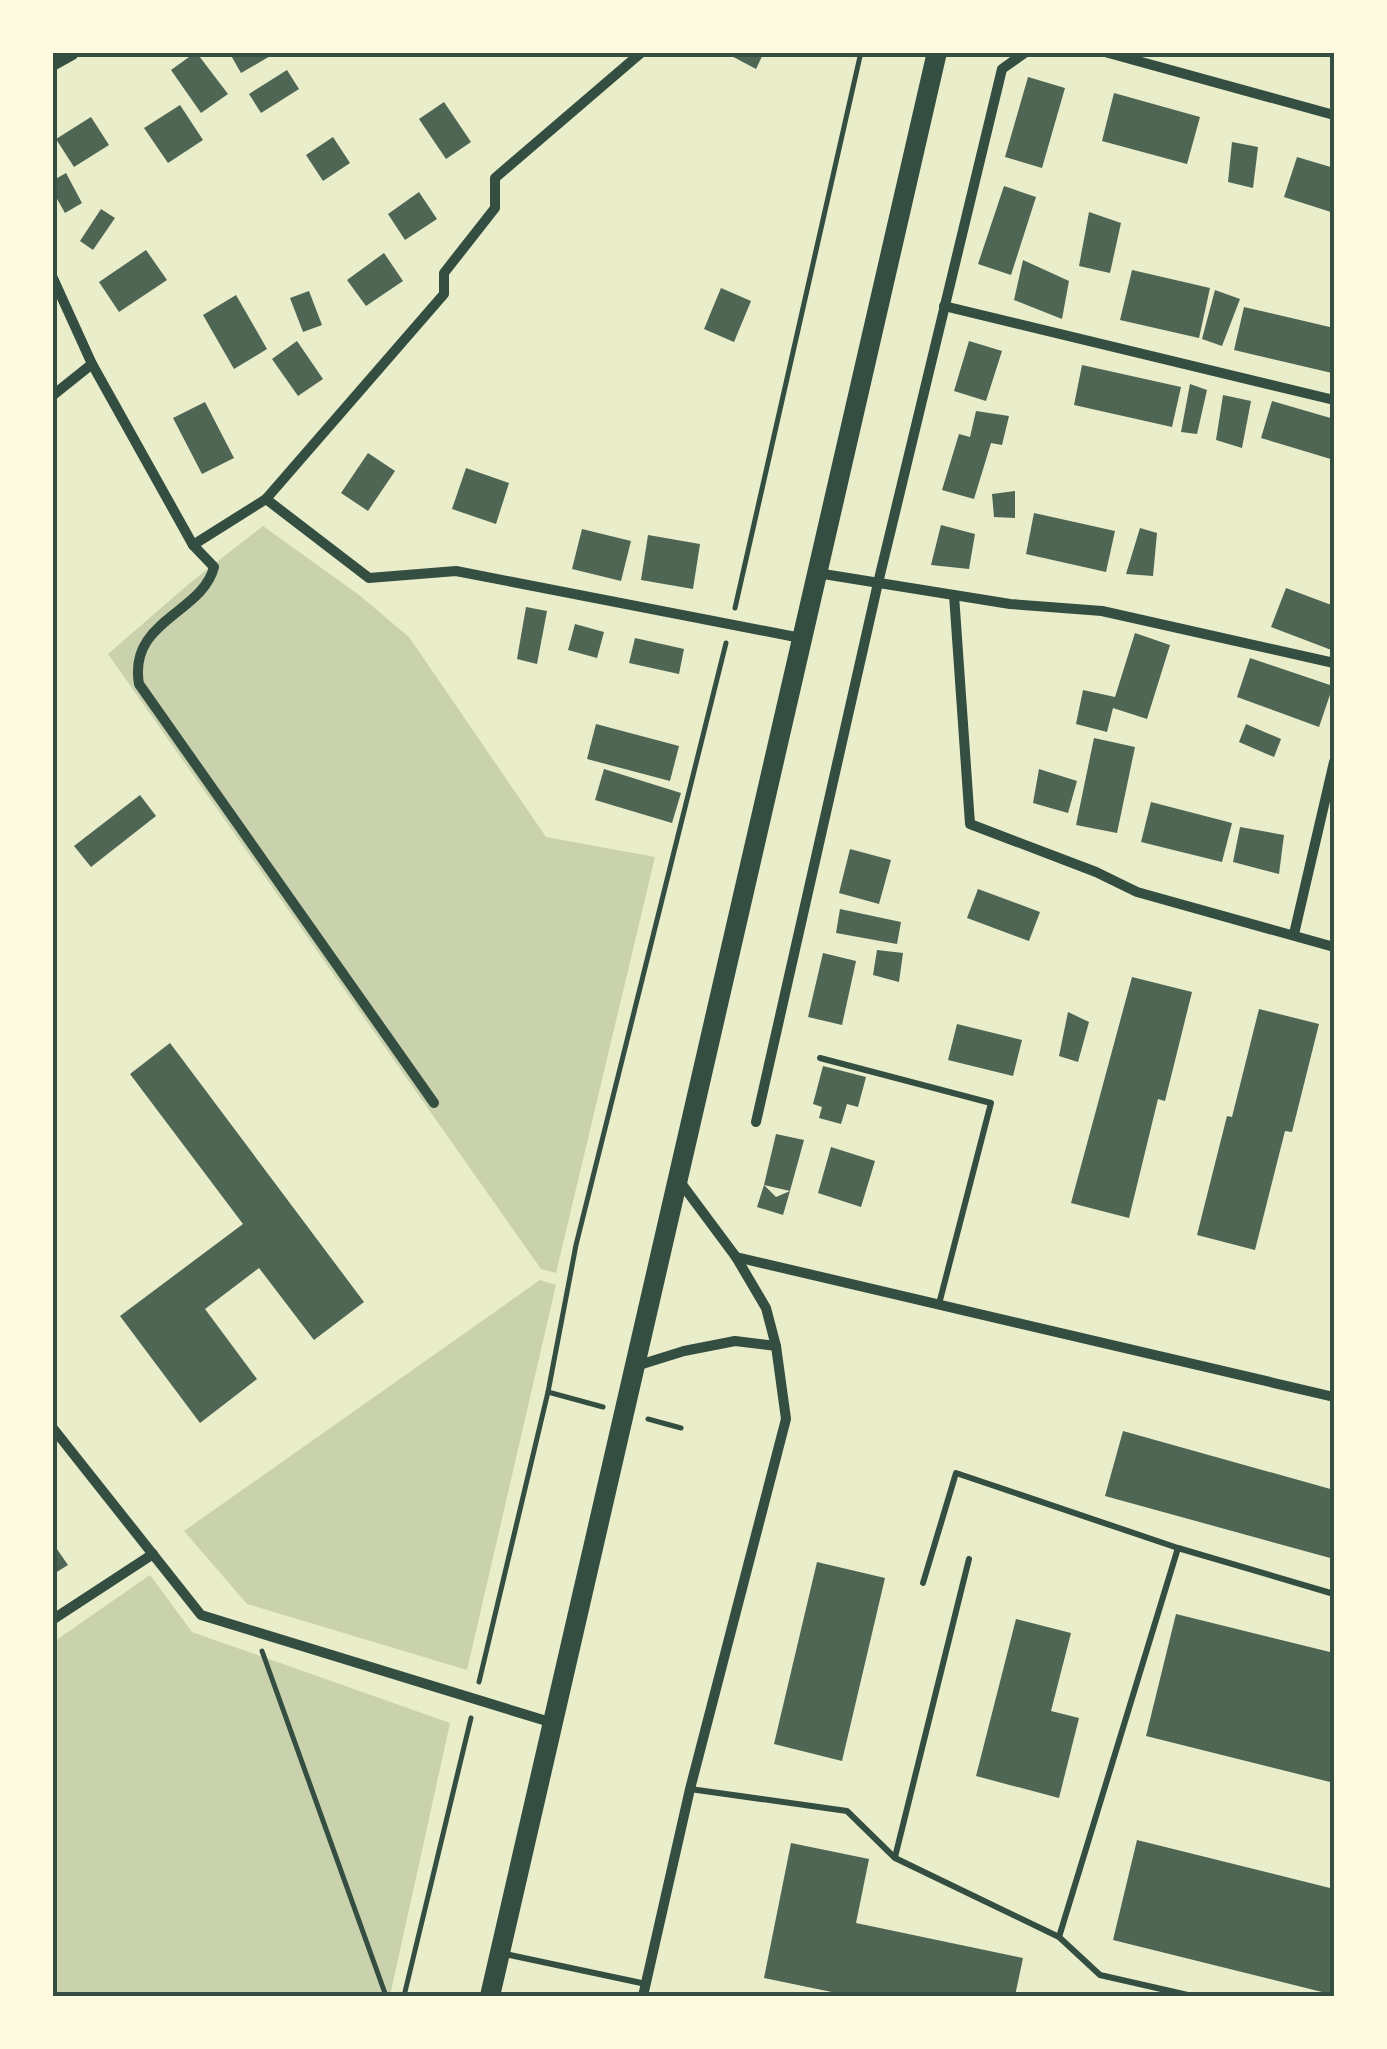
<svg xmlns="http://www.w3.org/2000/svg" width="1387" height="2049" viewBox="0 0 1387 2049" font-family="'Fira Sans',sans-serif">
<rect width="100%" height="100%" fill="#e9edc9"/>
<g fill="#cad2ad">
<polygon points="263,526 359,595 409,637 546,837 655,857 556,1273 541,1269 108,654 191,582"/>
<polygon points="540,1280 556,1285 467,1670 247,1604 184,1531"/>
<polygon points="150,1575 192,1632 450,1723 390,1996 53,1996 52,1643"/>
</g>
<g fill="#4f6655">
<polygon points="196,52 228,94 201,113 171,70"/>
<polygon points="229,52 271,52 272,55 241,73"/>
<polygon points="724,52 764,52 756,69"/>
<polygon points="287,70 299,89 261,113 249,94"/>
<polygon points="1028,77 1065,88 1042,168 1005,157"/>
<polygon points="1114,93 1200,117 1187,164 1102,141"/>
<polygon points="444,102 471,142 446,159 419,119"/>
<polygon points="180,105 203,140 168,163 144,128"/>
<polygon points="91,117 109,145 74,167 56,139"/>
<polygon points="333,137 350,163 323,181 306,155"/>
<polygon points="1232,142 1258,147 1253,188 1228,182"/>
<polygon points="1297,157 1334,168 1334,213 1284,197"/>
<polygon points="66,173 82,203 65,213 52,190 52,181"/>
<polygon points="1004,186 1036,197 1011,275 978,264"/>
<polygon points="419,192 437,219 405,240 388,214"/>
<polygon points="101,209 115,218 93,250 80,241"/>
<polygon points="1089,212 1121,223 1110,273 1079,266"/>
<polygon points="146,250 167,280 119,312 99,282"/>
<polygon points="384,253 403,281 366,306 347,280"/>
<polygon points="1023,260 1069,281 1062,319 1014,300"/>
<polygon points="1132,270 1210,288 1199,338 1120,320"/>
<polygon points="721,288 751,301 734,342 704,329"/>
<polygon points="1215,290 1240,299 1222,346 1202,339"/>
<polygon points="309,291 322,325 303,332 290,298"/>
<polygon points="236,295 267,349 234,369 203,315"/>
<polygon points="1244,307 1334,328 1332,373 1234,350"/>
<polygon points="297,341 323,379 298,396 272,359"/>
<polygon points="969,341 1002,351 986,401 954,391"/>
<polygon points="1082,365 1181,387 1172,427 1074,405"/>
<polygon points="1190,384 1207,390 1197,434 1181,432"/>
<polygon points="1223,395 1251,401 1242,448 1216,440"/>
<polygon points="1272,401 1334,419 1334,460 1261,438"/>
<polygon points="205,402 234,458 202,474 173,418"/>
<polygon points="976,411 1009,416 1002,445 991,443 974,499 942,490 959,434 970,437"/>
<polygon points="368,453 395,471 368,511 341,493"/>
<polygon points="466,468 509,483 496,524 452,509"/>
<polygon points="1015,491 1015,518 994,517 992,494"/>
<polygon points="1034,513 1115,531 1106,572 1026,554"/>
<polygon points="941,525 975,534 969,569 931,565"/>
<polygon points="1140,528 1157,533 1153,576 1126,574"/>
<polygon points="582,529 631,541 621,581 572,569"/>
<polygon points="648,535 700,544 693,589 641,580"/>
<polygon points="1286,588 1334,606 1334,651 1271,627"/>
<polygon points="526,607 547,611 537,664 517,659"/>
<polygon points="575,624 604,632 597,658 568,650"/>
<polygon points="1135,633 1170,645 1147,719 1113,708 1107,732 1076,724 1083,690 1115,697"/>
<polygon points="635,638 684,649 679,674 629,663"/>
<polygon points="1250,658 1333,686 1319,727 1237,697"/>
<polygon points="596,724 679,746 670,781 587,759"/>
<polygon points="1246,724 1281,739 1274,757 1239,742"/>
<polygon points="1094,738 1135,747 1117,833 1076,825"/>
<polygon points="604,769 681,793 672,823 595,800"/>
<polygon points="1039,769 1077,781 1068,813 1033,803"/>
<polygon points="140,795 156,816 91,867 74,846"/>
<polygon points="1151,802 1232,823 1222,862 1141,842"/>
<polygon points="1240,827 1284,835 1279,874 1233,862"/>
<polygon points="850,849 891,860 879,904 839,893"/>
<polygon points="978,889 1040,912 1029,941 967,918"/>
<polygon points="840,909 901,922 897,944 836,933"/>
<polygon points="877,950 903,953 899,982 873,975"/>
<polygon points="823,953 856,961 842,1025 808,1017"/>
<polygon points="1132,977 1192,992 1165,1101 1158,1099 1129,1218 1071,1203"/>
<polygon points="1259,1009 1319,1024 1292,1132 1285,1131 1255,1250 1197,1235 1227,1116 1232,1117"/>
<polygon points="1068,1012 1089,1022 1078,1062 1059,1056"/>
<polygon points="957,1024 1022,1040 1013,1076 948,1060"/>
<polygon points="170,1043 364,1302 314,1340 259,1268 205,1309 257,1379 200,1423 120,1316 243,1224 130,1074"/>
<polygon points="823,1066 866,1077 858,1107 847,1104 841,1124 819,1118 822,1107 813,1104"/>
<polygon points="776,1134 804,1140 790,1191 764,1185"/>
<polygon points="831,1147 875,1161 861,1207 818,1193"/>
<polygon points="764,1185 776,1197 790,1191 783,1215 757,1207"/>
<polygon points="1123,1431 1334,1490 1334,1559 1105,1496"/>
<polygon points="52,1542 68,1565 52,1575"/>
<polygon points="817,1562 885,1578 842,1761 774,1744"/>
<polygon points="1176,1614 1334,1653 1334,1783 1146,1736"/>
<polygon points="1016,1619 1071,1633 1051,1711 1079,1718 1059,1798 976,1776"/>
<polygon points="1137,1840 1334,1889 1334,1995 1113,1940"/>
<polygon points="791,1843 869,1859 856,1923 1023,1958 1015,1996 851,1996 764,1978"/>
</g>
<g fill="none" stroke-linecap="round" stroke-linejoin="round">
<g stroke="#344e41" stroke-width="5">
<polyline points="735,608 861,52"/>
<polyline points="548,1392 603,1407"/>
<polyline points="648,1419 681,1428"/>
<polyline points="262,1651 386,1996"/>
<polyline points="479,1682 548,1392 576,1245 726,643"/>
<polyline points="404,1996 471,1718"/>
</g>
<g stroke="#344e41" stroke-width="6">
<polyline points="820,1058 991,1103 939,1304"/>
<polyline points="923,1583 956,1473 1178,1548 1334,1594"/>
<polyline points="690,1789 847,1811 895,1858 1059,1937 1100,1975 1192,1996"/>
<polyline points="895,1857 969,1559"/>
<polyline points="1059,1937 1178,1548"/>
<polyline points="505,1954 646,1984"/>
</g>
<g stroke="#344e41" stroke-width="10">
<polyline points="1105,52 1334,115"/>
<polyline points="52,276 92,364 193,545 266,499 444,294 444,273 495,208 495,178 642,52"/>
<polyline points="944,306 1334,400"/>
<polyline points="52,396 92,364"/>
<polyline points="266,499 369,578 456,571 801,638"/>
<path d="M193,545l21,22c-12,47 -86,53 -75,117l295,419"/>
<polyline points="817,573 1010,604 1102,611 1334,663"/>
<polyline points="954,595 970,824 1096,872 1137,892 1334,947"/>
<polyline points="1294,934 1334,762"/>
<polyline points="756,1122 878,583 1002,69 1026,52"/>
<polyline points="736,1257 1334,1397"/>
<polyline points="636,1366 684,1351 735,1341 776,1346"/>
<polyline points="52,1427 201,1615 553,1723"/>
<polyline points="52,1620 153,1554"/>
<polyline points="643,1996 690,1789 786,1419 776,1346 766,1308 736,1257 678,1179"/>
</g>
<polyline stroke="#344e41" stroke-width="18" points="52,62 70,52"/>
<polyline stroke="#344e41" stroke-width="20" points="490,1996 937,52"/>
</g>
<rect width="1387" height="2049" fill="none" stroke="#fefae0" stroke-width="110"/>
<rect x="55" y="55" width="1277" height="1939" fill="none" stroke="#344e41" stroke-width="4"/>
</svg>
